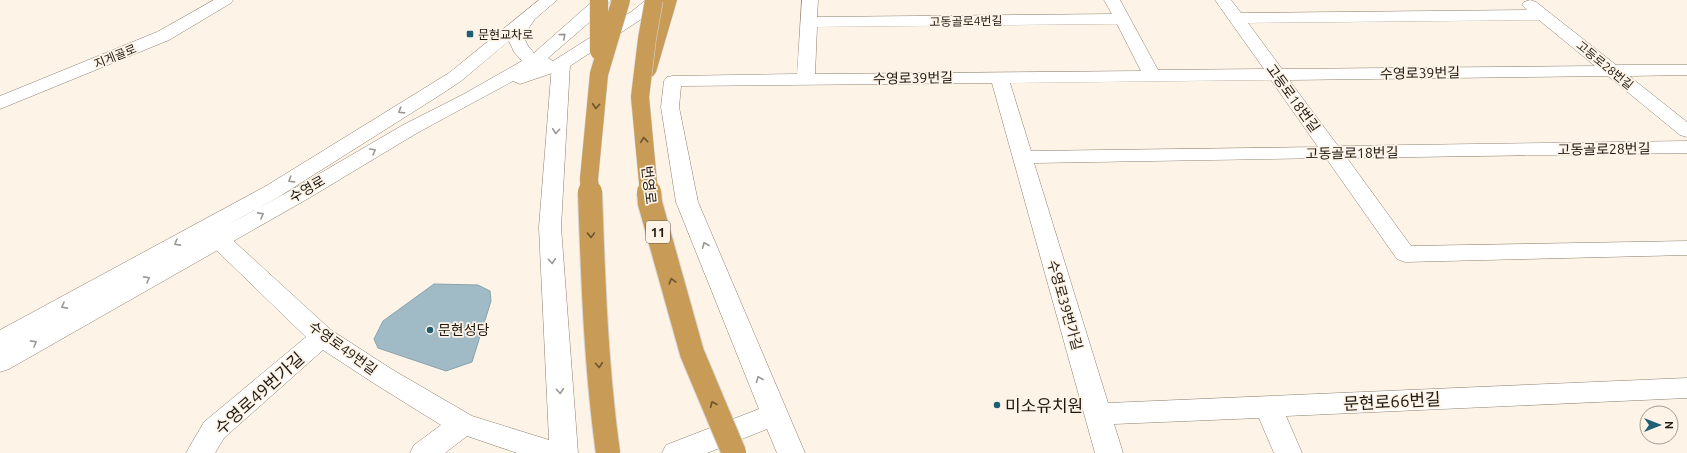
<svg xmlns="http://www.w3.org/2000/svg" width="1687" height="453" viewBox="0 0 1687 453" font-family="Ubuntu,'Noto Sans KR',sans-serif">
<rect width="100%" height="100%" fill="#fdf3e7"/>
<polygon fill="#a0bac6" stroke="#89a3ae" points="434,284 478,285 490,291 491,301 472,362 446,371 378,348 374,339 383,321"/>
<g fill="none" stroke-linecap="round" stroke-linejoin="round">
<defs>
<g id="minor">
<path d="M802,0h16l-1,17 295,-3 -8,-14h16l38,70 106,-1 -49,-69h16l10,13 286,-3 -5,-5 2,-3 6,-2 6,2 80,63h71v10l-58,1 58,46v15l-7,-2 -72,-59 -319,4 49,66 349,-5v12l-340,5 64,88 276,-5v14l-282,7 -8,-3 -71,-101 -292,5 74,240 579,-25v20l-401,18 16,37h-28l-15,-35 -145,6 9,29h-28l-103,-370 -311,3 -2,21 19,95 107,251h-28l-10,-24 -60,24h-45l4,-8 93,-36 -83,-207 -15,-95 3,-26 3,-4 6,-1 124,-2zM1539,20l56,46 -313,3 -34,-46zM1117,24l24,47 -326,3 2,-47zM1271,80l47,67 -287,4 -21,-68z"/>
<polygon points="561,59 567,60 570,64 561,227 578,453 517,453 467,436 445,453 410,453 414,445 441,425 375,384 323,350 224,438 215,453 186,453 204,422 306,337 210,244 207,239 210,234 218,232 226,234 331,330 393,370 472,416 549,440 539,227 552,64 555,60"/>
</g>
<polygon id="tertiary" points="214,0 233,0 231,3 169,40 0,109 0,96 157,32"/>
<path id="secondary" d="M539,0h18l-22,19 -12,17 5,10 6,7 60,-53h17l-11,13 -52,45 5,3 78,-49 15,-12h18l-21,18 -76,50 -47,16 -7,-3 -96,52 -108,65 -300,171 -9,3v-42l266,-144 183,-113zM509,41l5,11 8,9 -58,33 -61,31 -108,63 -71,39 56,-31 160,-101 21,-14z"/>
<polygon id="trunk" points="661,0 677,0 656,72 653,76 647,77 641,76 638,72"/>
</defs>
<use href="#minor" stroke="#8f806e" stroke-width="1"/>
<use href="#tertiary" stroke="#8f806e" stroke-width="1"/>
<use href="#secondary" stroke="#8f806e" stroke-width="1"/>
<use href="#trunk" stroke="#d7d6d4" stroke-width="1"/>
<use href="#minor" fill="#fff" fill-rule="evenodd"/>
<use href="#tertiary" fill="#fff" fill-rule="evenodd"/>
<use href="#secondary" fill="#fff" fill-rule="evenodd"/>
<use href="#trunk" fill="#c89b57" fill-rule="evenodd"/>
<defs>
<g id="trunk-bridge-far1">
<polyline points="599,0 599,51"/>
<polyline points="590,193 589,179 599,74 621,0"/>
<polyline points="649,193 640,97 647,39 654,0"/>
</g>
<g id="trunk-bridge">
<path d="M590,192c3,87 6,175 18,261"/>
<polyline points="649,192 650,203 692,353 734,453"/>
</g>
</defs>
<use href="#trunk-bridge-far1" stroke="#d7d6d4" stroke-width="19" stroke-linecap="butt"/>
<use href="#trunk-bridge" stroke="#d7d6d4" stroke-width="26" stroke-linecap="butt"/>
<use href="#trunk-bridge-far1" stroke="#c89b57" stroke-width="18"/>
<use href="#trunk-bridge" stroke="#c89b57" stroke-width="24"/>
</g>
<defs><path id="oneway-chevron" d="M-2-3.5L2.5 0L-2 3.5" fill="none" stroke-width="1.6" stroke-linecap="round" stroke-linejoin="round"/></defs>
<g stroke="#9a9894">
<use href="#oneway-chevron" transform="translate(563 36) rotate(-40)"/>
<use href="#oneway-chevron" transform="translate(401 111) rotate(148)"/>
<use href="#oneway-chevron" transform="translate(556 131) rotate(94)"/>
<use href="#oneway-chevron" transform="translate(373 151) rotate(-30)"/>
<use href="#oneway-chevron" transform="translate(291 180) rotate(148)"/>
<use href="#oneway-chevron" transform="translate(261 215) rotate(-29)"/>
<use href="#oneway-chevron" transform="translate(177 243) rotate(151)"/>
<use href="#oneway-chevron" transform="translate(705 245) rotate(-112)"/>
<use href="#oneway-chevron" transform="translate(552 261) rotate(86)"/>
<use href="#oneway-chevron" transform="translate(147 279) rotate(-29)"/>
<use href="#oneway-chevron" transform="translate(64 306) rotate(151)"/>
<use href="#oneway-chevron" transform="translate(34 343) rotate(-29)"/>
<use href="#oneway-chevron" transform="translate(759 379) rotate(-112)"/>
<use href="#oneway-chevron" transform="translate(560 391) rotate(86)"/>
</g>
<g stroke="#6b5431">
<use href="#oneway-chevron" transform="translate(596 106) rotate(95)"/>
<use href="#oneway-chevron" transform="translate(644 140) rotate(-96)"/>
<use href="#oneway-chevron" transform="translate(591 235) rotate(88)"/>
<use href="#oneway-chevron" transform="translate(672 281) rotate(-105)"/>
<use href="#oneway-chevron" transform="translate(599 365) rotate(86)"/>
<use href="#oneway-chevron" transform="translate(713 404) rotate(-113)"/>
</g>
<g fill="#205e74" stroke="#fdf3e7" stroke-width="1.5">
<rect x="466" y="30" width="8" height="8" rx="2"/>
<circle cx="430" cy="330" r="4"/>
<circle cx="997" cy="405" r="4"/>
</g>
<g text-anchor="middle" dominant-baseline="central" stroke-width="3.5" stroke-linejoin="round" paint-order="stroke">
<g font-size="12" fill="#1f1912" stroke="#fdf3e7">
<text transform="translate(966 21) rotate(-1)">고동골로4번길</text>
<text transform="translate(115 56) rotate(-22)">지게골로</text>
<text transform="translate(1605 65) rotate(39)">고등로28번길</text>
</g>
<g font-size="12" fill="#1f1912" stroke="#fdf3e7" text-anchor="start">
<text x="478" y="34">문현교차로</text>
</g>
<rect fill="#fdf3e7" stroke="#625a52" stroke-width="1" x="646" y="221" width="24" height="22" rx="3"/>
<g font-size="13" font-weight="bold" fill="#1f1912">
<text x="658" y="232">11</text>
</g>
<g font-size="14" fill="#1f1912" stroke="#fdf3e7">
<text transform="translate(1420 73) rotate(-1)">수영로39번길</text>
<text transform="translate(913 78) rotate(-1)">수영로39번길</text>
<text transform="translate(1293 98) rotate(54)">고등로18번길</text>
<text transform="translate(1604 149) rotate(-1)">고동골로28번길</text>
<text transform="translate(1352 153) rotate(-1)">고동골로18번길</text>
<text transform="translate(649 185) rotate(83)">번영로</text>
<text transform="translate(307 189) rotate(-30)">수영로</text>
<text transform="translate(1065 305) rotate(74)">수영로39번가길</text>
<text transform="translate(343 348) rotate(36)">수영로49번길</text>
</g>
<g font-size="14" fill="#1f1912" stroke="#fdf3e7" text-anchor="start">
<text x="438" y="330">문현성당</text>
</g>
<g font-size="17" fill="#1f1912" stroke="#fdf3e7">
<text transform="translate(259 393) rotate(-42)">수영로49번가길</text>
<text transform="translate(1392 401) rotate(-3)">문현로66번길</text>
</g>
<g font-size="17" fill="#1f1912" stroke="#fdf3e7" text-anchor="start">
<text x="1005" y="405">미소유치원</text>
</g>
</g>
<g transform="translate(1659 425) rotate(90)"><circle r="19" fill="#fdf3e7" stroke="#a49c92"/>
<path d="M0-3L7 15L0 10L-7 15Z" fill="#205e74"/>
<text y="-6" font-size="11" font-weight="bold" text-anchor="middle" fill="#1f1912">N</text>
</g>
</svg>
